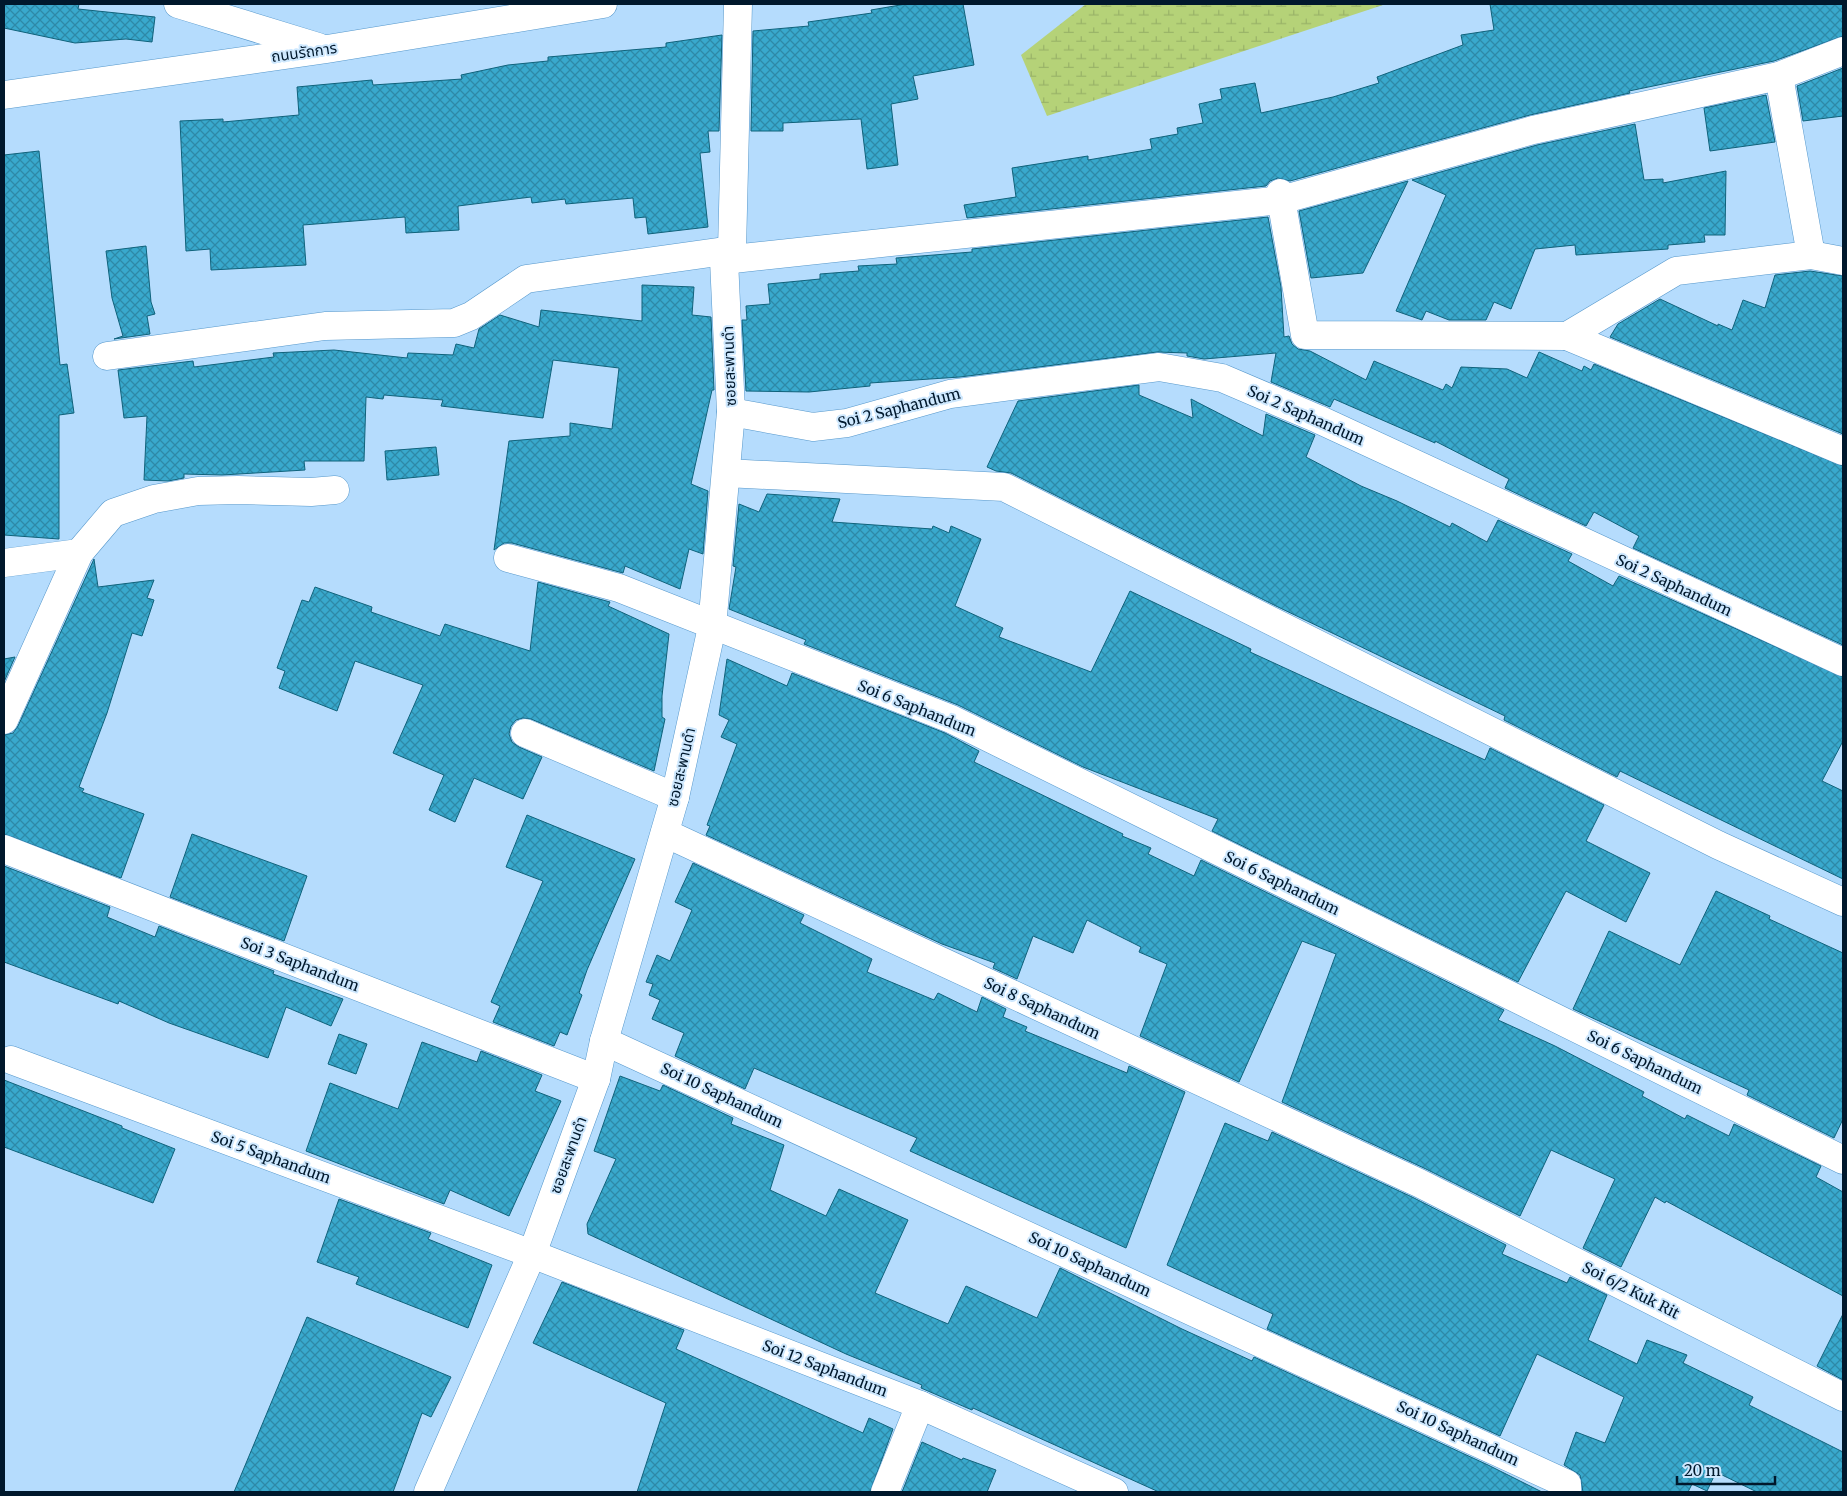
<svg xmlns="http://www.w3.org/2000/svg" width="1847" height="1496" viewBox="0 0 1847 1496" font-family="Merriweather,'Noto Sans Thai',serif">
<defs>
<pattern id="wetland-marsh" width="20" height="14" patternUnits="userSpaceOnUse" patternTransform="scale(1.25)"><rect width="20" height="14" fill="#b5d278"/><path d="M1 5h8M5 5V1M11 12h8M15 12V8" fill="none" stroke="#9ab468"/></pattern>
<pattern id="building-cross-hatch" width="8" height="8" patternUnits="userSpaceOnUse" patternTransform="scale(1.25)"><rect width="8" height="8" fill="#39a9cd"/><path d="M0 0l8 8M0 8l8-8" fill="none" stroke="#2e89a7"/></pattern>
</defs>
<rect width="100%" height="100%" fill="#b5dcfd"/>
<polygon fill="url(#wetland-marsh)" points="1086,4 1386,4 1047,116 1021,55"/>
<g fill="url(#building-cross-hatch)" stroke="#0f627b">
<polygon points="4,4 79,4 78,9 155,17 152,42 126,39 75,43 4,28"/>
<polygon points="906,4 963,4 974,65 913,76 918,99 891,104 898,165 867,169 861,119 783,123 783,131 751,131 753,31 809,26 808,22 872,13 871,10"/>
<polygon points="1490,4 1843,4 1843,36 1774,61 1629,91 1630,93 1530,115 1290,181 1278,178 1270,181 1266,186 967,218 964,205 1016,197 1012,168 1088,156 1088,160 1152,149 1150,139 1178,134 1177,128 1203,123 1199,104 1222,99 1220,89 1255,83 1261,113 1333,97 1379,83 1377,77 1463,45 1461,35 1494,30"/>
<polygon points="722,35 719,131 708,131 710,152 700,153 708,227 648,234 646,217 635,218 633,198 566,204 565,199 532,203 531,197 458,206 459,230 406,233 405,217 303,225 306,265 211,270 210,249 186,251 180,121 223,119 223,122 299,115 297,87 372,80 373,85 462,79 461,75 508,65 548,61 548,57 666,47 666,43"/>
<polygon points="1843,68 1843,116 1803,121 1797,86"/>
<polygon points="1766,95 1775,142 1710,151 1704,108"/>
<polygon points="1635,124 1644,180 1663,179 1663,183 1726,171 1725,235 1704,235 1705,242 1668,245 1668,249 1576,255 1575,245 1535,249 1511,309 1494,302 1486,320 1449,320 1426,311 1422,320 1396,311 1446,195 1412,180 1537,145"/>
<polygon points="39,151 60,365 67,364 74,413 59,415 59,539 4,535 4,155"/>
<polygon points="1408,181 1363,273 1311,278 1299,211"/>
<polygon points="1268,217 1281,287 1284,337 1289,336 1292,344 1298,349 1310,351 1366,380 1374,361 1443,390 1446,384 1452,388 1461,367 1507,369 1527,378 1539,352 1582,371 1584,366 1591,370 1594,364 1843,466 1843,645 1633,548 1639,536 1594,512 1586,526 1505,488 1509,479 1435,441 1435,443 1334,399 1330,407 1271,382 1276,353 1204,359 1187,356 1187,353 1157,352 960,377 870,383 870,386 809,392 746,391 742,320 747,320 746,306 770,304 768,284 820,279 820,274 859,271 858,266 897,264 896,258 972,252 972,249"/>
<polygon points="146,246 151,302 155,314 147,316 150,334 114,339 123,336 112,298 106,251"/>
<polygon points="1810,271 1843,276 1843,434 1610,337 1618,324 1660,299 1718,326 1718,324 1732,330 1743,300 1765,308 1775,275"/>
<polygon points="642,285 694,287 692,315 711,317 714,390 712,390 691,484 708,491 703,554 689,549 680,589 625,566 623,573 512,543 504,543 494,550 509,441 570,436 570,423 612,429 619,368 553,360 543,418 441,406 443,400 384,395 383,399 366,397 364,461 304,461 305,470 222,475 184,474 184,478 168,481 144,480 147,416 124,418 118,370 193,361 194,367 274,357 273,353 334,350 407,358 408,353 453,355 456,344 474,348 479,329 500,315 539,327 541,310 642,321"/>
<polygon points="1139,385 1139,395 1193,418 1191,399 1263,436 1266,414 1315,435 1306,457 1361,486 1397,501 1450,527 1452,523 1487,542 1498,520 1572,554 1568,561 1613,586 1619,576 1843,677 1843,741 1822,781 1843,791 1843,879 1620,771 1617,777 1504,720 1505,716 1276,606 1011,473 996,471 987,467 1018,401"/>
<polygon points="436,447 439,475 387,480 385,451"/>
<polygon points="767,494 840,499 832,522 932,529 933,526 949,533 951,526 981,539 955,606 1003,628 999,637 1091,672 1130,591 1251,649 1250,652 1485,760 1490,748 1604,805 1586,841 1650,873 1626,922 1566,891 1518,982 1212,831 1218,819 1083,767 958,705 804,644 806,640 729,609 736,567 733,566 739,504 759,512"/>
<polygon points="94,559 98,587 154,580 147,598 154,600 142,636 132,633 107,713 79,787 84,789 82,792 144,814 121,878 4,834 4,735 13,733 18,726"/>
<polygon points="538,582 610,602 608,606 669,634 662,696 662,717 665,719 654,771 531,719 523,718 516,720 511,726 509,734 512,742 519,747 542,757 523,799 474,778 455,822 429,810 444,775 393,753 423,685 355,661 337,711 279,688 285,671 277,668 302,600 309,602 315,587 372,607 371,612 440,636 445,624 530,651"/>
<polygon points="15,657 4,682 4,659"/>
<polygon points="727,659 787,686 792,673 945,733 979,751 974,762 1123,834 1122,836 1151,848 1148,854 1194,876 1201,860 1504,1010 1498,1020 1555,1046 1644,1092 1642,1096 1685,1119 1687,1115 1729,1136 1734,1124 1821,1166 1816,1177 1843,1192 1843,1296 1666,1201 1665,1203 1655,1197 1621,1267 1583,1248 1615,1179 1551,1150 1520,1216 1426,1169 1282,1102 1336,954 1302,941 1239,1082 1140,1036 1167,964 1139,952 1141,947 1087,920 1073,953 1033,936 1017,979 993,968 995,963 942,944 706,835 710,826 707,825 737,744 721,737 729,720 719,715"/>
<polygon points="527,815 635,859 587,970 579,993 582,995 567,1035 560,1032 554,1046 493,1022 500,1006 491,1002 543,881 506,867"/>
<polygon points="192,834 307,876 284,941 170,897"/>
<polygon points="693,863 804,915 800,923 872,959 867,972 934,1000 938,993 977,1012 982,997 1006,1009 1003,1017 1027,1027 1025,1031 1127,1073 1129,1066 1185,1092 1126,1248 910,1151 917,1138 754,1068 745,1089 675,1056 684,1033 652,1019 660,1000 649,995 653,984 646,982 657,955 670,961 692,910 675,902"/>
<polygon points="4,866 110,907 107,917 155,937 159,926 274,971 273,974 343,999 331,1026 286,1007 268,1058 169,1023 119,1001 118,1004 4,962"/>
<polygon points="1716,891 1770,916 1769,919 1843,953 1843,1119 1834,1138 1747,1095 1749,1090 1573,1009 1609,931 1680,965"/>
<polygon points="339,1034 367,1044 356,1074 328,1064"/>
<polygon points="422,1042 477,1062 481,1051 542,1075 535,1091 561,1101 509,1216 450,1190 444,1204 306,1151 330,1083 398,1109"/>
<polygon points="620,1076 660,1091 663,1085 733,1118 731,1124 784,1145 770,1190 826,1216 839,1189 908,1220 875,1293 948,1324 966,1286 1037,1318 1060,1268 1182,1329 1252,1361 1254,1357 1488,1465 1542,1492 1159,1492 973,1408 972,1410 921,1388 922,1385 846,1354 588,1234 587,1224 616,1159 594,1151"/>
<polygon points="4,1080 122,1126 122,1128 175,1149 153,1203 4,1147"/>
<polygon points="1225,1123 1268,1141 1272,1132 1412,1197 1506,1245 1502,1254 1567,1283 1570,1277 1607,1295 1588,1340 1637,1364 1647,1340 1687,1355 1683,1363 1753,1397 1749,1405 1843,1452 1843,1492 1757,1492 1716,1472 1707,1491 1692,1484 1688,1492 1583,1492 1580,1475 1564,1465 1576,1432 1605,1443 1624,1397 1537,1354 1500,1436 1267,1329 1273,1314 1167,1265"/>
<polygon points="339,1199 431,1233 428,1239 492,1265 468,1328 356,1284 359,1277 317,1262"/>
<polygon points="562,1282 684,1330 676,1349 863,1433 869,1418 893,1429 870,1492 637,1492 666,1403 533,1343"/>
<polygon points="1843,1314 1843,1380 1817,1366"/>
<polygon points="307,1317 451,1377 431,1417 422,1413 393,1492 234,1492"/>
<polygon points="922,1442 962,1460 963,1458 996,1470 987,1492 902,1492"/>
</g>
<g fill="none" stroke-linecap="round" stroke-linejoin="round">
<defs>
<g id="minor">
<polyline points="178,4 318,47"/>
<polyline points="1779,76 1811,255"/>
<polyline points="4,95 327,49 603,4"/>
<polyline points="1280,193 1305,335 1567,336 1676,271 1811,255 1843,261"/>
<polyline points="724,260 1281,200 1533,130 1779,76 1843,51"/>
<polyline points="1567,336 1843,451"/>
<polyline points="107,356 325,326 454,323 471,316 526,279 732,250"/>
<polyline points="731,412 813,427 847,423 950,394 1159,367 1222,378 1318,419 1843,662"/>
<polyline points="726,473 1004,487 1718,845 1843,902"/>
<polyline points="508,558 619,588 951,719 1843,1160"/>
<polyline points="4,563 79,553"/>
<polyline points="4,720 79,553 113,513 154,499 198,491 238,490 311,492 335,490"/>
<polyline points="525,733 675,797"/>
<polyline points="665,833 1419,1183 1843,1397"/>
<polyline points="4,849 596,1079"/>
<polyline points="604,1041 1567,1484 1567,1492"/>
<polyline points="11,1060 532,1254 920,1405 1114,1492"/>
<polyline points="428,1492 532,1254 596,1079 604,1041 675,797 712,627 731,412 724,260 732,250 738,4"/>
<polyline points="885,1492 920,1405"/>
</g>
</defs>
<use href="#minor" stroke="#5597cb" stroke-width="29"/>
<use href="#minor" stroke="#fff" stroke-width="28"/>
</g>
<g text-anchor="middle" dominant-baseline="central" stroke-width="4" stroke-linejoin="round" paint-order="stroke">
<g font-size="15" fill="#00182c" stroke="#cee8fe">
<text transform="translate(304 52) rotate(-8)">ถนนรัถการ</text>
<text transform="translate(729 366) rotate(-92)">ซอยสะพานดำ</text>
<text transform="translate(899 408) rotate(-14)">Soi 2 Saphandum</text>
<text transform="translate(1306 415) rotate(24)">Soi 2 Saphandum</text>
<text transform="translate(1674 585) rotate(25)">Soi 2 Saphandum</text>
<text transform="translate(917 708) rotate(22)">Soi 6 Saphandum</text>
<text transform="translate(681 767) rotate(-77)">ซอยสะพานดำ</text>
<text transform="translate(1282 883) rotate(26)">Soi 6 Saphandum</text>
<text transform="translate(300 964) rotate(21)">Soi 3 Saphandum</text>
<text transform="translate(1042 1008) rotate(25)">Soi 8 Saphandum</text>
<text transform="translate(1645 1062) rotate(26)">Soi 6 Saphandum</text>
<text transform="translate(722 1095) rotate(25)">Soi 10 Saphandum</text>
<text transform="translate(568 1155) rotate(-70)">ซอยสะพานดำ</text>
<text transform="translate(271 1157) rotate(20)">Soi 5 Saphandum</text>
<text transform="translate(1090 1264) rotate(25)">Soi 10 Saphandum</text>
<text transform="translate(1631 1290) rotate(27)">Soi 6/2 Kuk Rit</text>
<text transform="translate(825 1368) rotate(21)">Soi 12 Saphandum</text>
<text transform="translate(1458 1433) rotate(25)">Soi 10 Saphandum</text>
</g>
</g>
<rect width="1847" height="1496" fill="none" stroke="#00182c" stroke-width="10"/>
<path d="M1677 1476v8h98v-8" fill="none" stroke="#00182c" stroke-width="2.5"/>
<text x="1684" y="1476" font-size="15" fill="#00182c" stroke="#cee8fe" stroke-width="4" paint-order="stroke">20 m</text>
</svg>
